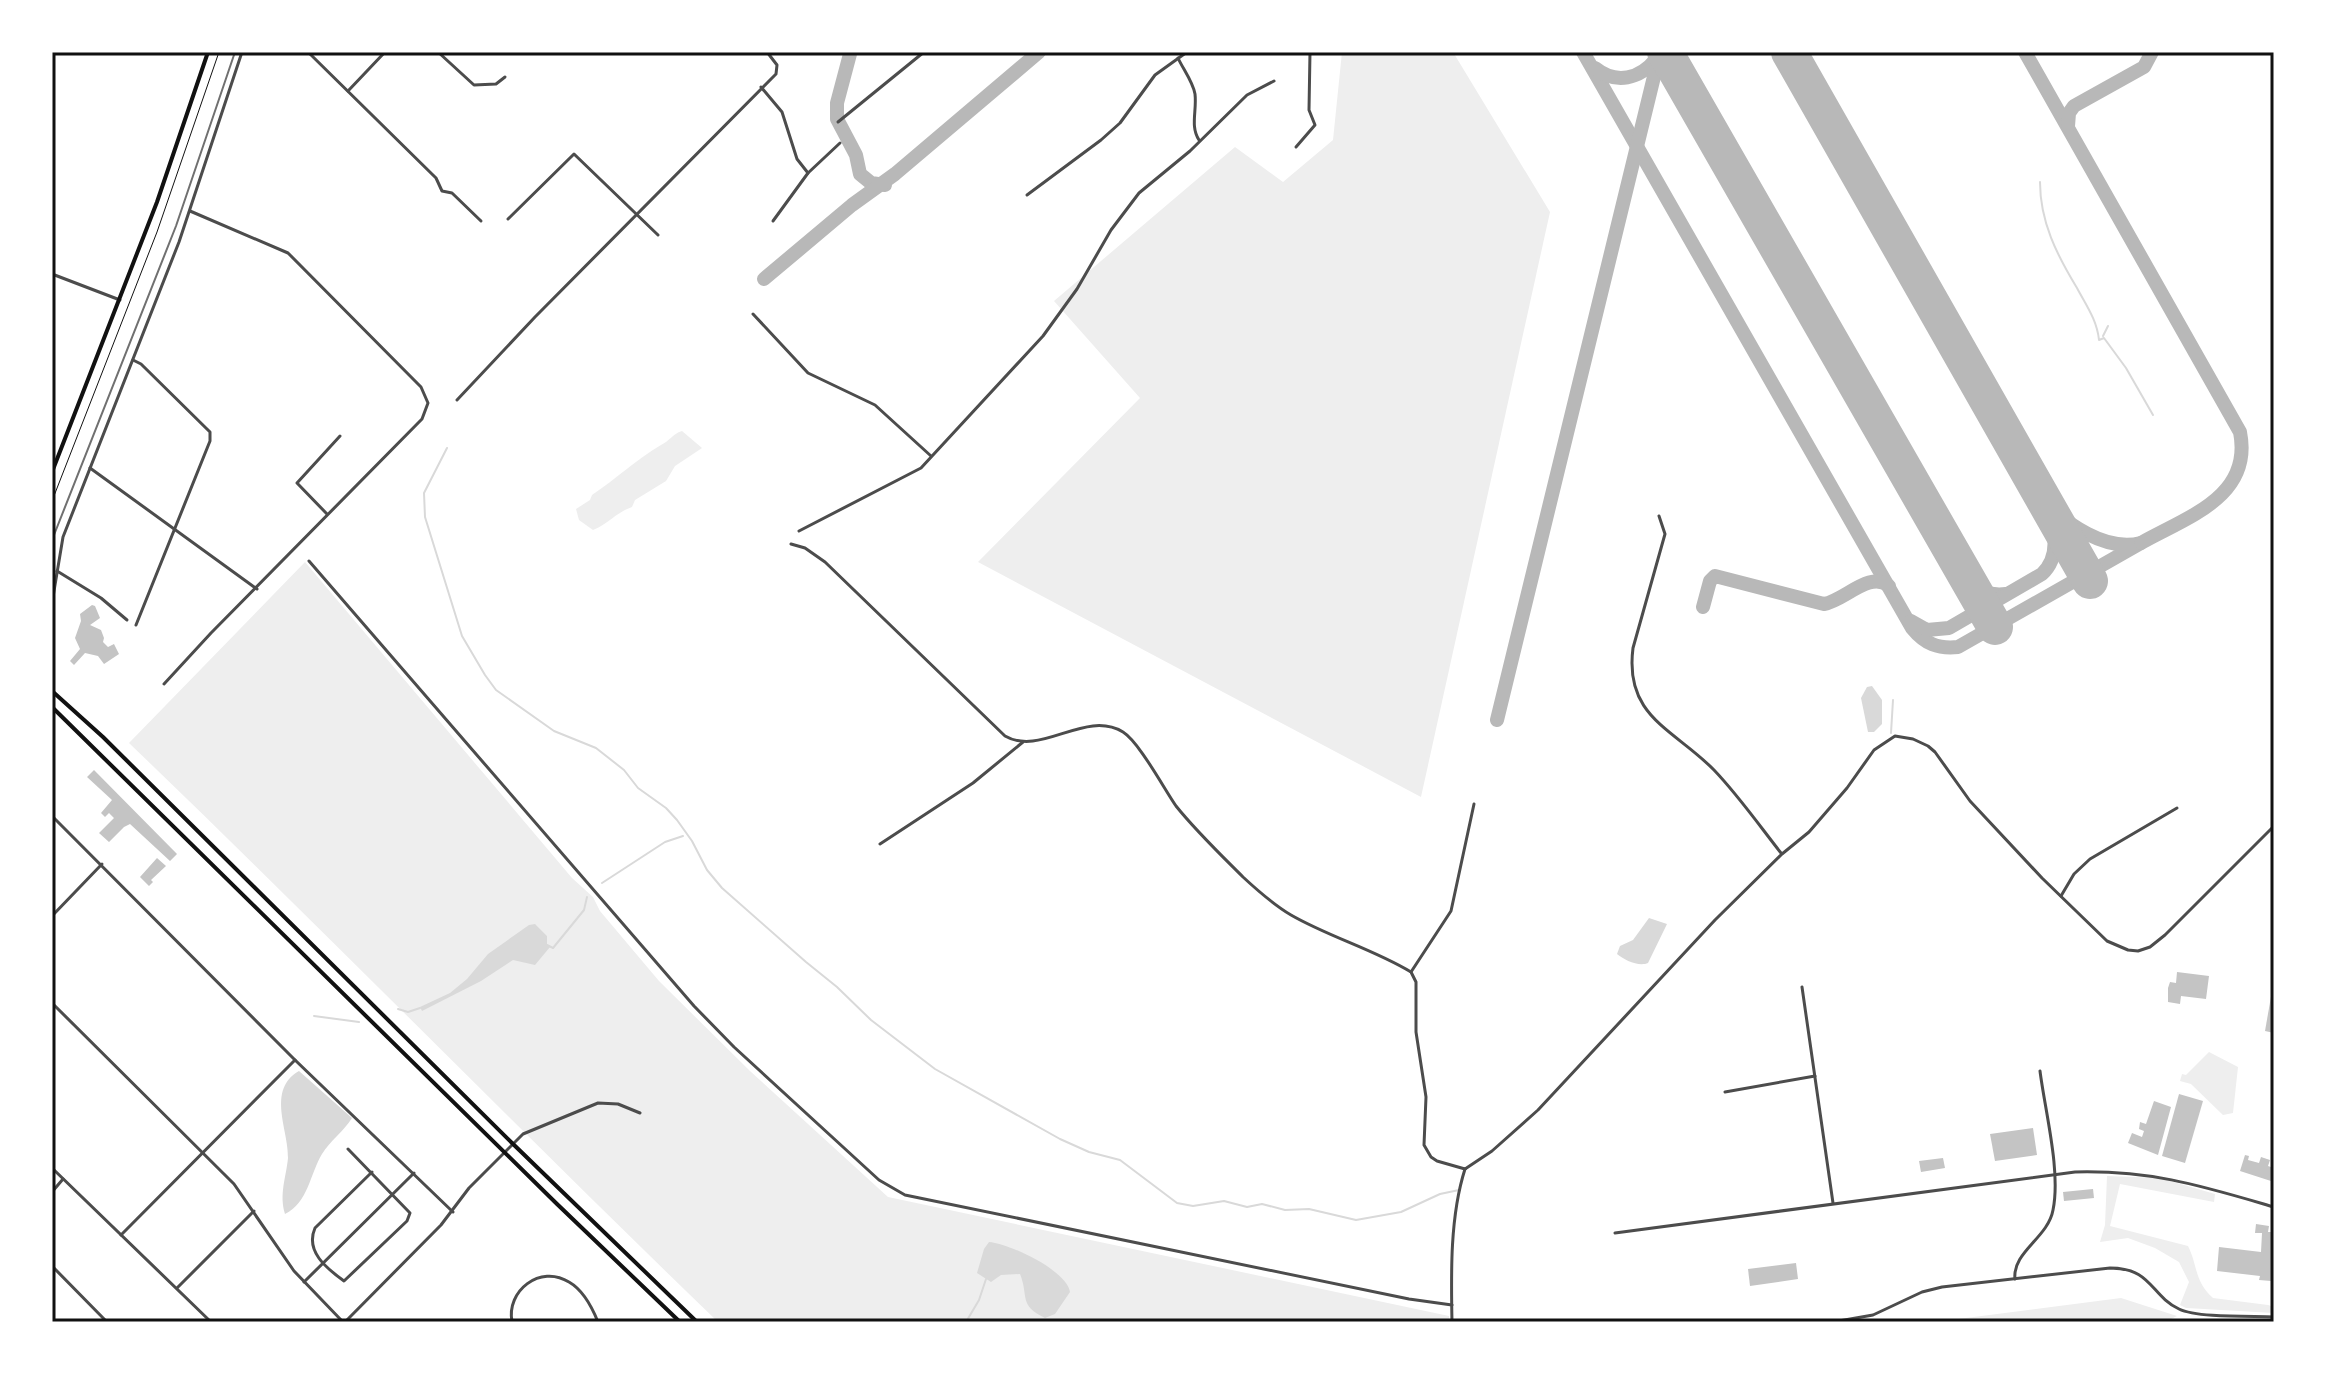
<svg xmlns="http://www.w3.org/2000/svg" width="2326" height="1374" viewBox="0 0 2326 1374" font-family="'Source Sans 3',sans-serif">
<rect width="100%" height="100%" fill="#fff"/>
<g fill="#eee">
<polygon points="1342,52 1453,52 1550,212 1421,797 978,562 1140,398 1054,301 1235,147 1283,182 1333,140"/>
<path d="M682,431l20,17 -27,18 -9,15 -31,19 -3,7c-15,5 -24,17 -39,23l-14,-10 -3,-11 14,-9 2,-5c24,-16 45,-36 69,-50 9,-4 11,-11 21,-14z"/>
<path d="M305,562l267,316 21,19 7,14 59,70 91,90 138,126 561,119v6h-731c-198,-191 -390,-388 -589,-579z"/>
<polygon points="2209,1052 2238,1067 2233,1113 2223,1115 2191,1084 2180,1081 2182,1074 2186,1075"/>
<path d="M2107,1176l53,2 55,16 -1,8 -94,-18 -10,42 78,20c10,20 6,35 25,52l55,7 6,2v6l-88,-5 -6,-3 9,-23 -10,-20 -24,-14 -27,-10 -28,4 5,-17z"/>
<polygon points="2121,1298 2177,1316 2165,1322 1935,1322"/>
</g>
<g fill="#d9d9d9">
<polygon points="1872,686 1882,700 1882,724 1874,732 1868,732 1861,698 1867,687"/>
<path d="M1649,918l18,6 -19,39c-9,4 -24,-3 -31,-9l3,-8 13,-6z"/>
<polygon points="535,924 547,936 547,945 550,947 535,965 513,960 481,981 422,1011 420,1007 450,993 467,979 488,954 529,925"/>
<path d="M299,1071l53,47c-8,13 -22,23 -30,36 -12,20 -14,49 -37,60 -6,-20 1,-36 3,-56 1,-28 -22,-68 11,-87z"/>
<path d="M989,1242c22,2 78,29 81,50l-15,22 -10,4c-27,-13 -16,-22 -25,-44l-19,1 -10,7 -14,-9 7,-24z"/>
</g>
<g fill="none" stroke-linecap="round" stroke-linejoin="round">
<g stroke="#d9d9d9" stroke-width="2">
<path d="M2040,182c0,40 17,73 37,106 9,17 20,32 22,52l5,-2 22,30 27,47"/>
<polyline points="2103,336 2108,326"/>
<polyline points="447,448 424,493 425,517 462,636 485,675 496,690 554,731 596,748 624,770 638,788 666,808 677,820 692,841 707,870 722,888 806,962 837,987 871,1020 935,1069 1060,1139 1089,1152 1120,1160 1177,1203 1193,1206 1224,1201 1247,1207 1262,1204 1285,1210 1309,1209 1356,1220 1401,1212 1440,1194 1459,1190"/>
<polyline points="1891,733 1893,700"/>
<polyline points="602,883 665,842 683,836"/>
<polyline points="547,945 553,948 584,910 587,897"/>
<polyline points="398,1009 408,1012 420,1008"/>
<polyline points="314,1016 359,1022"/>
<polyline points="966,1322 979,1300 986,1279"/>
</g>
<g stroke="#b8b8b8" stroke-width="14">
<path d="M1583,52l329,576c13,16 26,21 46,19l183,-104c-35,9 -76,-19 -97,-44"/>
<path d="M2025,52l215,380c13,65 -53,85 -99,111"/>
<polyline points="850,54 837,103 837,119 856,155 860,174 871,183 885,185"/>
<path d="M1595,68c21,17 45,11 61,-9"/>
<polyline points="2068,126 2069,113 2074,106 2144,67 2152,52"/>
<polyline points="764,279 852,205 895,174 1039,52"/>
<path d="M1968,579c10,12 21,17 38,15"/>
<path d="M1703,607l7,-26 5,-5 109,28c20,-3 46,-34 65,-18"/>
<path d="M1911,621l16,9 22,-2 93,-54c20,-19 12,-46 4,-69"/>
<polyline points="1497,720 1660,52"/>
</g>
<g stroke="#b8b8b8" stroke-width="36">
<polyline points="1665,52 1995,627"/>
<polyline points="1789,52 2090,581"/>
</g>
</g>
<g fill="#c4c4c4">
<polygon points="92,605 95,606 100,618 90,625 101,630 104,638 103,642 108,647 114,644 119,654 104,664 98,656 85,653 74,665 70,661 80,649 75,638 81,621 80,614"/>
<polygon points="94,770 177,854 170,861 130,824 124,827 109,842 99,833 114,818 109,813 105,817 101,813 112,800 87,777"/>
<polygon points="157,858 166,866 151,880 153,882 149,886 140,877"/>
<polygon points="2177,972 2209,976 2206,999 2181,996 2180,1004 2168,1002 2168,988 2170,982 2176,983"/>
<polygon points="2272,991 2274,991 2274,1033 2265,1031"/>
<polygon points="2179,1094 2203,1101 2185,1163 2162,1156"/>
<polygon points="2154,1101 2171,1107 2158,1155 2128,1143 2132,1133 2142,1137 2144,1131 2139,1129 2140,1122 2146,1124"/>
<polygon points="2033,1128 2037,1155 1995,1161 1990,1134"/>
<polygon points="2245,1155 2249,1156 2248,1160 2259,1163 2261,1157 2270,1160 2268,1166 2274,1168 2274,1182 2240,1171"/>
<polygon points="1943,1158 1945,1168 1921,1172 1919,1161"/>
<polygon points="2093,1189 2094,1198 2064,1201 2063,1192"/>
<polygon points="2256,1224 2269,1226 2268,1232 2274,1232 2274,1273 2272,1273 2271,1281 2259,1280 2260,1276 2217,1271 2219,1247 2261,1252 2262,1233 2255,1233"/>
<polygon points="1796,1263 1798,1279 1750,1286 1748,1269"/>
</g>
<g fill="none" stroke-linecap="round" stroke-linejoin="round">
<polyline stroke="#111" stroke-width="1" points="52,501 157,232 219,52"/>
<g stroke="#4c4c4c" stroke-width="3">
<polyline points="308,52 436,178 442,191 452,193 481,221"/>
<polyline points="438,52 474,85 496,84 505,77"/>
<path d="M1178,58c5,11 15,24 17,36 2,17 -5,32 4,46"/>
<polyline points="761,87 782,112 797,159 808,173"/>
<polyline points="348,91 385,52"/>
<polyline points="838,122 924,52"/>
<polyline points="1296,147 1315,125 1309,110 1310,52"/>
<polyline points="1027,195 1101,140 1120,123 1155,75 1187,52"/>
<polyline points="508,219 574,154 658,235"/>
<polyline points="773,221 808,173 840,143"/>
<polyline points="52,274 120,300"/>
<polyline points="753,314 808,373 875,405 931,456"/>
<polyline points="133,360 141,364 210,432 210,441 136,625"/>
<polyline points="457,400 535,317 776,74 777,65 767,52"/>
<polyline points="90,468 257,589"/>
<polyline points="327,514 297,483 340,436"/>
<path d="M1659,516l6,18 -32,114c-9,69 41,81 81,122 24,25 45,55 67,83"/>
<polyline points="799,531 921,468 1043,336 1077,289 1111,230 1139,193 1190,151 1247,95 1274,81"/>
<path d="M791,544l14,4 20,14 180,174c36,21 80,-27 118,-4 16,10 40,55 53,74 20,25 44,48 67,71 14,13 31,28 48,38 38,22 82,34 120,57l5,10v50l10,65 -2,48 7,12 6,4 28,8"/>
<polyline points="309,561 694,1006 734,1047 879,1180 905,1195 1409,1299 1452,1305"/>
<polyline points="57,571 101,598 127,620"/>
<polyline points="52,603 63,537 179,242 242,52"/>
<polyline points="164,684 211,633 422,419 428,403 421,387 288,253 190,211"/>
<polyline points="52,816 295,1060 453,1212"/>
<polyline points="880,844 973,783 1023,742"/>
<polyline points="2061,896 2074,874 2090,859 2177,808"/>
<polyline points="52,916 102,864"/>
<polyline points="1411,972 1451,911 1474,804"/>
<polyline points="1802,987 1833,1203"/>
<polyline points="52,1003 234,1184 294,1271 343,1322"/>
<polyline points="1725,1092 1815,1076"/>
<path d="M348,1149l62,64 -3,8 -63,60c-18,-13 -39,-30 -29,-53l57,-56"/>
<polyline points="1465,1169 1492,1151 1538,1110 1715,920 1782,854 1809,832 1847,788 1874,750 1895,736 1913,739 1928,746 1935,752 1970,801 2042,878 2107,941 2128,950 2138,951 2150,947 2165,935 2274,826"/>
<polyline points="52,1192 63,1179"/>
<path d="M1615,1233l460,-61c77,-2 127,14 199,35"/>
<polyline points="121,1235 295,1060"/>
<polyline points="52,1266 107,1322"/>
<path d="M2015,1279c-3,-27 33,-41 38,-69 8,-39 -8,-99 -13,-139"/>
<polyline points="304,1282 414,1173"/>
<polyline points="177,1288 254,1211"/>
<polyline points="345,1322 441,1225 469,1188 523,1134 598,1103 618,1104 640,1113"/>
<path d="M512,1322c-6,-31 28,-58 57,-40 14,8 23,25 29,40"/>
<path d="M1452,1322c-1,-49 -2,-106 13,-153"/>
<path d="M1833,1322l40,-7 49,-23 20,-5 168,-19c42,0 40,27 69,41 18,9 73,7 95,8"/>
</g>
<polyline stroke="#4c4c4c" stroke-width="3" points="52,1168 211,1322"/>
<g stroke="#111" stroke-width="4">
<polyline points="52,472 157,202 208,52"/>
<polyline points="52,691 103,737 512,1143 697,1322"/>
<polyline points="52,707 557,1204 680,1322"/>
</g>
<polyline stroke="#707070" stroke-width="2" points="52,540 176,226 235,52"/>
</g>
<rect width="2326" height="1374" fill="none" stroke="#ffffff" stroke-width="108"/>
<rect x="54" y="54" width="2218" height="1266" fill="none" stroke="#111" stroke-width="3"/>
</svg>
